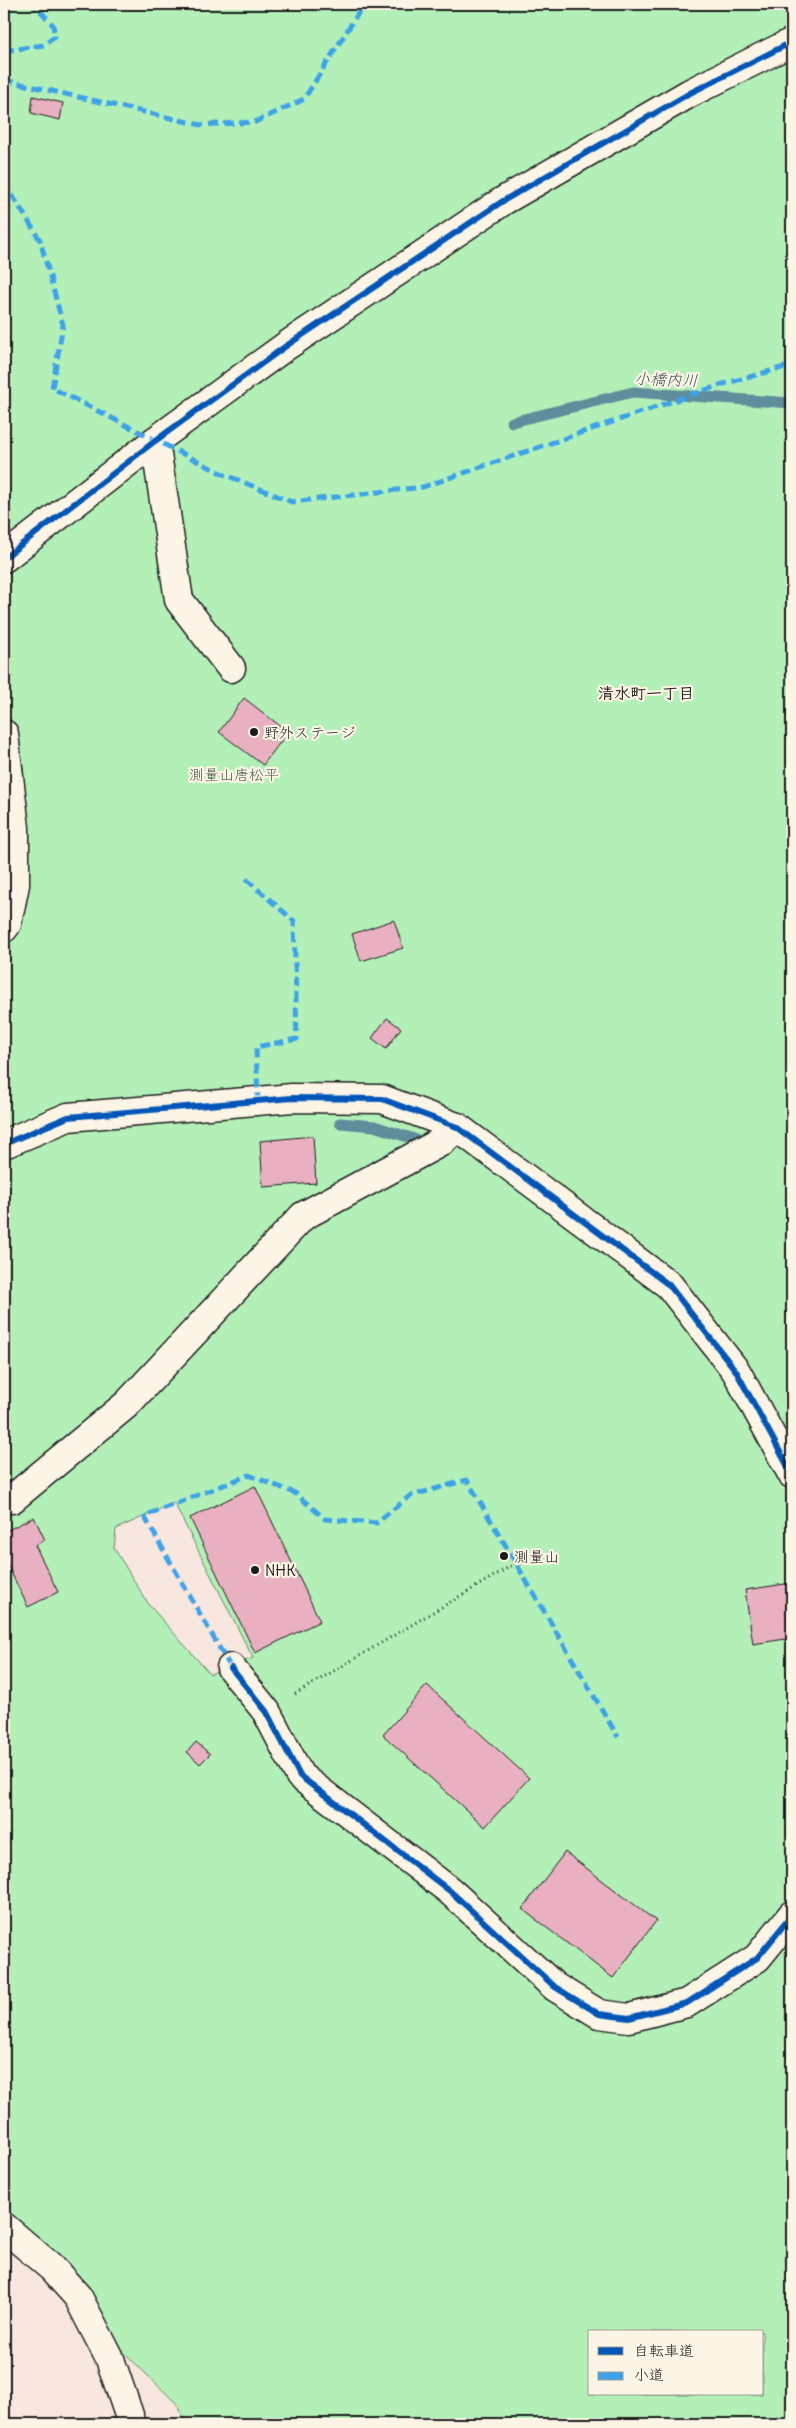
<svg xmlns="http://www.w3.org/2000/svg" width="796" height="2428" viewBox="0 0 796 2428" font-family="Delius,'Klee One',sans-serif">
<rect width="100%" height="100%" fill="#f8e7de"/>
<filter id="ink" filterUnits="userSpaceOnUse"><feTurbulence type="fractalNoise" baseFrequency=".02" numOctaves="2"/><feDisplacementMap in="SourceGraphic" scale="10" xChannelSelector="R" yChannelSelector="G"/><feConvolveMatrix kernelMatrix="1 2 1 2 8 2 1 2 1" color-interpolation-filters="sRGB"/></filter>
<g filter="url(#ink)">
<path fill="#b2f0b8" stroke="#67866a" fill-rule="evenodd" d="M4,4h788v2420h-606l-8,-19 -111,-108 -63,-50zM174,1503l79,155 -43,16 -61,-69 -35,-57 2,-19zM590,2332h172v62h-172z"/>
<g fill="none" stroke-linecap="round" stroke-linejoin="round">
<g stroke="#618d9b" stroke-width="11">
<polyline points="512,422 633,392 792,403"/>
<polyline points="340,1123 374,1126 414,1139"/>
</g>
</g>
<g fill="#e9b0c1" stroke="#1c1c1c">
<polygon points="33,96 63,103 60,120 31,113"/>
<polygon points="244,698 288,732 263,765 219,732"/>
<polygon points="394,920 403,948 361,961 352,934"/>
<polygon points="387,1018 401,1028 386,1049 372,1038"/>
<polygon points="313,1136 316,1183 263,1187 260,1141"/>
<polygon points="255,1486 320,1621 255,1653 190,1518"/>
<polygon points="34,1517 45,1540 35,1545 58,1592 28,1607 7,1564 4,1565 4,1532"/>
<polygon points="792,1583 792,1638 753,1644 745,1590"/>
<polygon points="427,1685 529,1778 485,1827 383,1735"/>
<polygon points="196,1742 210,1754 200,1764 187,1752"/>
<polygon points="565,1852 656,1921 613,1978 522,1909"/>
</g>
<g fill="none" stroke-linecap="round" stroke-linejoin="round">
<defs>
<g id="minor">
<polyline points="155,441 179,600 231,668"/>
<polyline points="4,558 155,441 286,346 503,201 690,93 792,42"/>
<polyline points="4,734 15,828 15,885 7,924 4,928"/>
<polyline points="4,1144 68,1117 292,1098 382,1099 457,1127 669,1285 736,1371 792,1474"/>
<polyline points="12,1499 127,1404 303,1216 441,1142 457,1127"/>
<polyline points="231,1668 266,1711 300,1776 450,1891 555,1987 599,2014 629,2018 687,2003 757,1958 792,1915"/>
</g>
<polyline id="major" points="4,2227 52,2268 78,2297 110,2359 129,2415 130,2424"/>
</defs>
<use href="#minor" stroke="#1c1c1c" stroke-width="31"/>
<use href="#major" stroke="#1c1c1c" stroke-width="31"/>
<polyline stroke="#1c1c1c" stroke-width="3" stroke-dasharray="1 4" stroke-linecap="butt" points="295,1694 516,1563"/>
<use href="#minor" stroke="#fcf5e5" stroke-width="28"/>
<use href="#major" stroke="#fcf5e5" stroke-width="28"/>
<g stroke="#3da2ea" stroke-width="5" stroke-dasharray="10 5" stroke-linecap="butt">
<polyline points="4,51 43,45 55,37 53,25 34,4"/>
<polyline points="4,80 201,125 255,122 304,99 364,4"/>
<polyline points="4,182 40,240 63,325 52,388 223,474 292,502 423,487 720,385 792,365"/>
<polyline points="246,879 294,921 297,1039 256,1047 258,1101"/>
<polyline points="231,1668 144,1516 249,1475 295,1493 325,1519 376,1523 410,1496 467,1480 618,1737"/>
</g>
<defs>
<g id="cycleway">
<polyline points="4,558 155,441 286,346 503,201 690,93 792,42"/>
<polyline points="4,1144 68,1117 292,1098 382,1099 457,1127 669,1285 736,1371 792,1474"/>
<polyline points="231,1668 266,1711 300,1776 450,1891 555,1987 599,2014 629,2018 687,2003 757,1958 792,1915"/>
</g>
</defs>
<use href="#cycleway" stroke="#fcf5e5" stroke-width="9"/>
<use href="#cycleway" stroke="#0057b8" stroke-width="6"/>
</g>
</g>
<g fill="#1c1c1c" stroke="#fcf5e5" stroke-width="2">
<circle cx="254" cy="732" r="5"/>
<circle cx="504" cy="1556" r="5"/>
<circle cx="255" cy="1570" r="5"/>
</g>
<g text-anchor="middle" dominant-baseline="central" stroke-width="4.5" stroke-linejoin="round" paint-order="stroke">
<g font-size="15" fill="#1c1c1c" stroke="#fcf5e5" text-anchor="start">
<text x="264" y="732">野外ステージ</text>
<text x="514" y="1556">測量山</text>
<text x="265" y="1570">NHK</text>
</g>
<g font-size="15" fill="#495c4b" stroke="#fcf5e5">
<text x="234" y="774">測量山唐松平</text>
</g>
<g font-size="16" font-style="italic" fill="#3e545c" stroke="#fcf5e5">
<text transform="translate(666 379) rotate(2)">小橋内川</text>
</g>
<g font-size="16" font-weight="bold" fill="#1c1c1c" stroke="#fcf5e5">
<text x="646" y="693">清水町一丁目</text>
</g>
</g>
<rect width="796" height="2428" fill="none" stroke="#fcf5e5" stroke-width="20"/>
<rect x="10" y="10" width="776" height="2408" fill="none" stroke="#1c1c1c" stroke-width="2" filter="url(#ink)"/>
<rect x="588" y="2330" width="175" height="65" fill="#fcf5e5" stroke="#a29e95"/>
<rect x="598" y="2347" width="25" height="8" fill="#0057b8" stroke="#a29e95"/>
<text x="634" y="2356" font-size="15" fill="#1c1c1c">自転車道</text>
<rect x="598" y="2372" width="25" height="8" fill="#3da2ea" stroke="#a29e95"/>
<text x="634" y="2380" font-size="15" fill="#1c1c1c">小道</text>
</svg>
